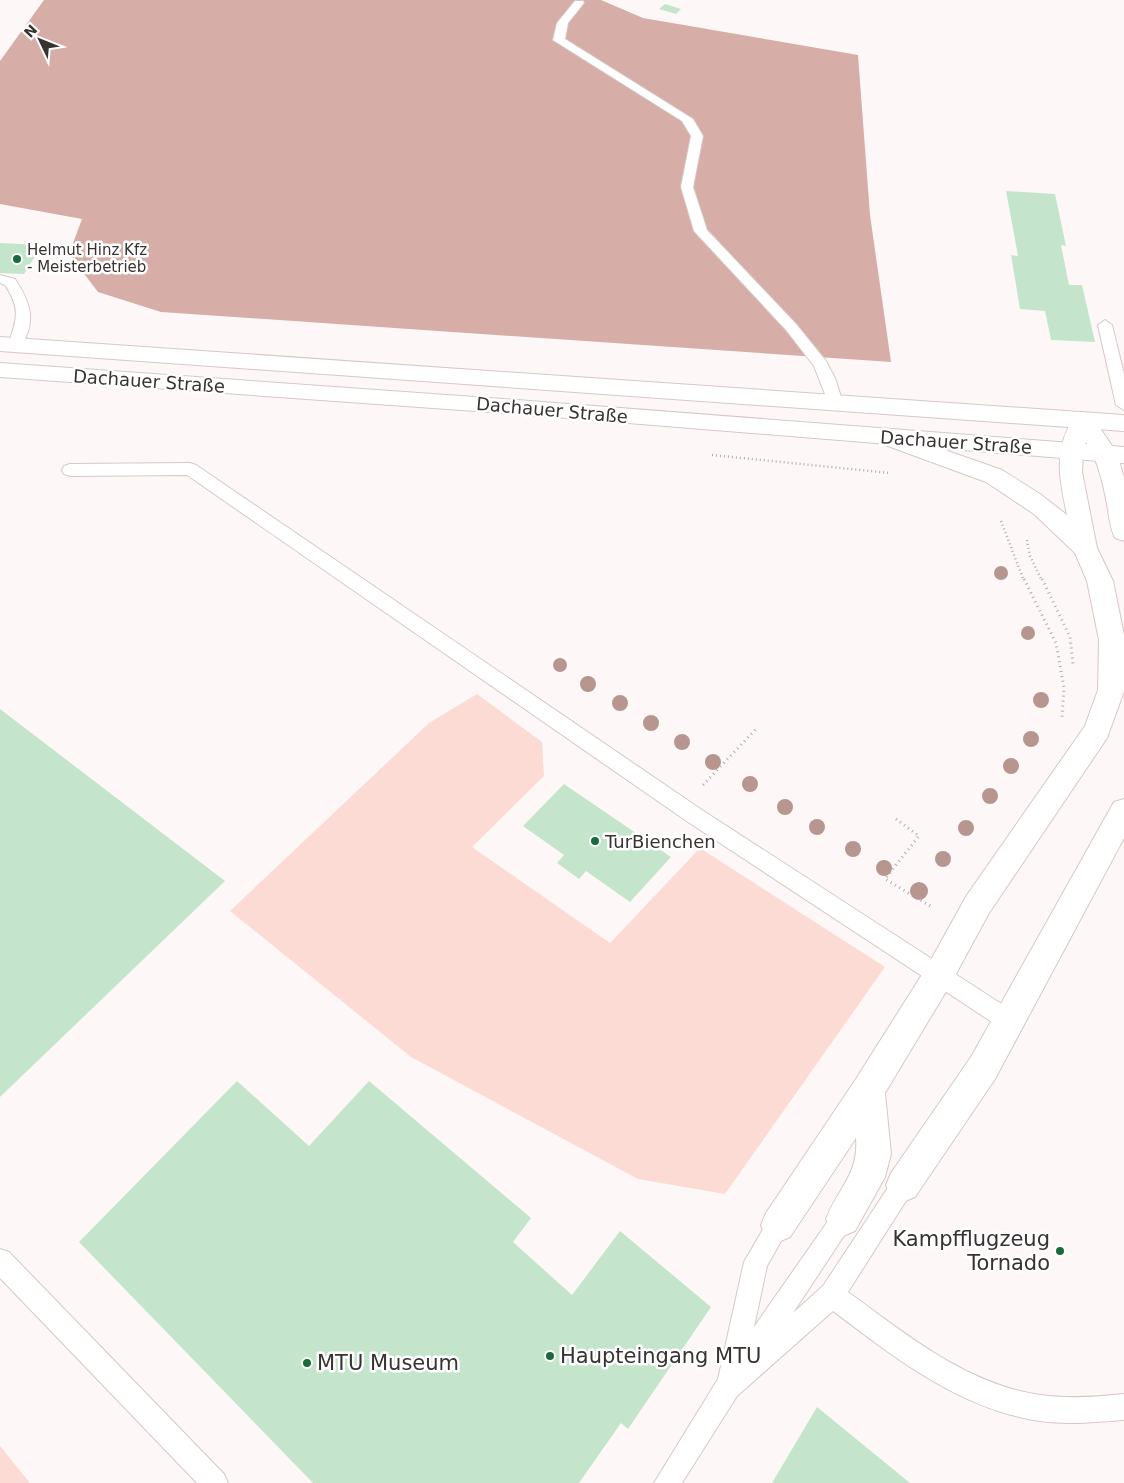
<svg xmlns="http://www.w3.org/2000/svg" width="1124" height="1483" viewBox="0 0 1124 1483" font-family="'DejaVu Sans',sans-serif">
<rect width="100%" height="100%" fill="#fdf8f7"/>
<g fill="#fddbd5">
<polygon points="477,694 542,742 544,776 472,847 610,943 700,848 885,967 725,1194 638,1179 411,1057 230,911 429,723"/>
<polygon points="0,1446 30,1483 0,1483"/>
</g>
<polygon fill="#d6aea7" points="44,0 601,0 643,18 858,55 870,215 891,362 161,312 98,292 69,254 82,219 0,204 0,61"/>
<g fill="#c4e5cc">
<polygon points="665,4 681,9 676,14 659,9"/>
<polygon points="1006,191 1055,194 1066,246 1061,245 1069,285 1082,285 1095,342 1051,340 1045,311 1020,309 1011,255 1018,256"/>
<polygon points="0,243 42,245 24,274 0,273"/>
<polygon points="0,709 225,881 0,1097"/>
<polygon points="564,784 671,857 630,902 586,871 579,879 557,863 564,855 523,826"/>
<polygon points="237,1081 309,1146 369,1081 531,1218 513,1242 572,1295 620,1231 711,1307 628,1429 621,1423 579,1483 313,1483 79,1242"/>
<polygon points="817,1407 910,1483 772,1483"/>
</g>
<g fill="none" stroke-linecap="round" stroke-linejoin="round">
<defs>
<g id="service">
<polygon points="575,1 583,1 584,3 568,23 565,39 693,119 703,136 693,187 707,230 796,324 826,361 835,378 843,403 840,407 830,407 814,366 786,330 694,231 681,187 691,136 682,121 553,40 557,23"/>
<path d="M0,275l15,4c16,24 22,43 5,69l-5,2 -7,-5c9,-26 13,-36 -3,-60l-5,-2z"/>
<polygon points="1105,320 1112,325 1124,374 1124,410 1116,405 1098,325"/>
<polygon points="190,463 196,465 702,810 1017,1014 1020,1021 1017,1028 1009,1031 1001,1028 688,822 187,475 70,476 64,474 62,470 64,466 70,464"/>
<path d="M903,1173l8,4 4,8 -4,8 -63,99c58,42 119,93 193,103 28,4 55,2 83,-1v26c-28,2 -56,5 -84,1 -79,-11 -146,-64 -207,-110l-96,85 -55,87h-28l64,-104 26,-117 26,-45 8,-4 8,4 4,8 -23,41 -13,61 81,-116 8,-4 8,4 4,8 -62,94 30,-27 72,-109z"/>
<polygon points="0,1249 9,1252 224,1474 228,1483 197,1483 0,1278"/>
</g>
<g id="minor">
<path d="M1083,412l8,3 26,38 7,25v63l-9,-3c-5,-10 -6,-22 -8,-34 -4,-21 -9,-44 -21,-62l-3,9 -1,21 15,76 16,33 11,54v56l-17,47 -118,175 -39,72 -65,108 6,61 -6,23 -30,54 -12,5 -12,-5 -5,-12c12,-31 33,-45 30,-81l-66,99 -12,5 -12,-5 -5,-12 5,-12 90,-134 72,-114 39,-70 118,-169 13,-36 1,-50 -12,-59 -12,-28 -41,-39 -48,-32 -109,-40 -3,-5 3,-5 8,-3 117,41 38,24 27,21c-8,-38 -14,-65 8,-100z"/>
<polygon points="1124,799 1124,838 995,1079 915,1197 903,1202 891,1197 886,1185 891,1173 971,1057 1114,802"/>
</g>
<g id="primary">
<polygon points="0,337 1124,415 1124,431 0,351"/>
<polygon points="0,363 517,400 1124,447 1124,463 517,414 0,377"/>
</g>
</defs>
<use href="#service" stroke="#d6c8c5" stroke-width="2"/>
<use href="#minor" stroke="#d6c8c5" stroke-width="2"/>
<use href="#primary" stroke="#d6c8c5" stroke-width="2"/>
<g stroke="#b2acab" stroke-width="2.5" stroke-dasharray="1 3" stroke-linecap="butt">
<polyline points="712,455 890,473"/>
<polyline points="1001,521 1024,581"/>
<polyline points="1027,540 1030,556 1042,581"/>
</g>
<g stroke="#b2acab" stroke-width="3" stroke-dasharray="1 4" stroke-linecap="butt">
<polyline points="1024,579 1056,643 1064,688 1062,717"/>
<polyline points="1042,579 1070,637 1073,664"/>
<polyline points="703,785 756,729"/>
<polyline points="896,819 919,836 885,879 932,907"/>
</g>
<use href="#service" fill="#fff" fill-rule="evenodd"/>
<use href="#minor" fill="#fff" fill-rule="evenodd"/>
<use href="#primary" fill="#fff" fill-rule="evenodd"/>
</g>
<g fill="#b79690">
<circle cx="1001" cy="573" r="7"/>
<circle cx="1028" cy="633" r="7"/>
<circle cx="560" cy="665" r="7"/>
<circle cx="588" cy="684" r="8"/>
<circle cx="1041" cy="700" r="8"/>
<circle cx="620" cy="703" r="8"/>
<circle cx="651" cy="723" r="8"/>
<circle cx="1031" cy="739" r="8"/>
<circle cx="682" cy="742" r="8"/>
<circle cx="713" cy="762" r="8"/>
<circle cx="1011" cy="766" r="8"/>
<circle cx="750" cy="784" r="8"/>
<circle cx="990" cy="796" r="8"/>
<circle cx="785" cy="807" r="8"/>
<circle cx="817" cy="827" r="8"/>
<circle cx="966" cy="828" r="8"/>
<circle cx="853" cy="849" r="8"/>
<circle cx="943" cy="859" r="8"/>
<circle cx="884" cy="868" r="8"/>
<circle cx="919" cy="891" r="9"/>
</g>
<g fill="#1a6b3b" stroke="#fff" stroke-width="2">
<circle cx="17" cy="259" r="5"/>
<circle cx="595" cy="841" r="5"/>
<circle cx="1060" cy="1251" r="5"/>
<circle cx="550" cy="1356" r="5"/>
<circle cx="307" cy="1363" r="5"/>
</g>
<g text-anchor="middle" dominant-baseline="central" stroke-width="5" stroke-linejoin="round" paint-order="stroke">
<g font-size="15" fill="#383231" stroke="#fff" text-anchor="start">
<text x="27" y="250">Helmut Hinz Kfz<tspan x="27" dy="17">- Meisterbetrieb</tspan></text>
</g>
<g font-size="18" fill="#383231" stroke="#fff">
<text transform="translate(149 381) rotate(4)">Dachauer Straße</text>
<text transform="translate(552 410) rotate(5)">Dachauer Straße</text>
<text transform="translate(956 442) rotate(4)">Dachauer Straße</text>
</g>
<g font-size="18" fill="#383231" stroke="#fff" text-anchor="start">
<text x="605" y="841">TurBienchen</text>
</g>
<g font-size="21" fill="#383231" stroke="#fff" text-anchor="start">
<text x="1050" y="1239" text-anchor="end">Kampfflugzeug<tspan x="1050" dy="24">Tornado</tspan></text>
<text x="560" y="1356">Haupteingang MTU</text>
<text x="317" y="1363">MTU Museum</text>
</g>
</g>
<g transform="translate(40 40) rotate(313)" stroke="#ffffff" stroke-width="4" paint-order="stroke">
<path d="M0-4L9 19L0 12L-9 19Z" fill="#383231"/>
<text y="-8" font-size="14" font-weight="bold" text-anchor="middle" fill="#383231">N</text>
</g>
</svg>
